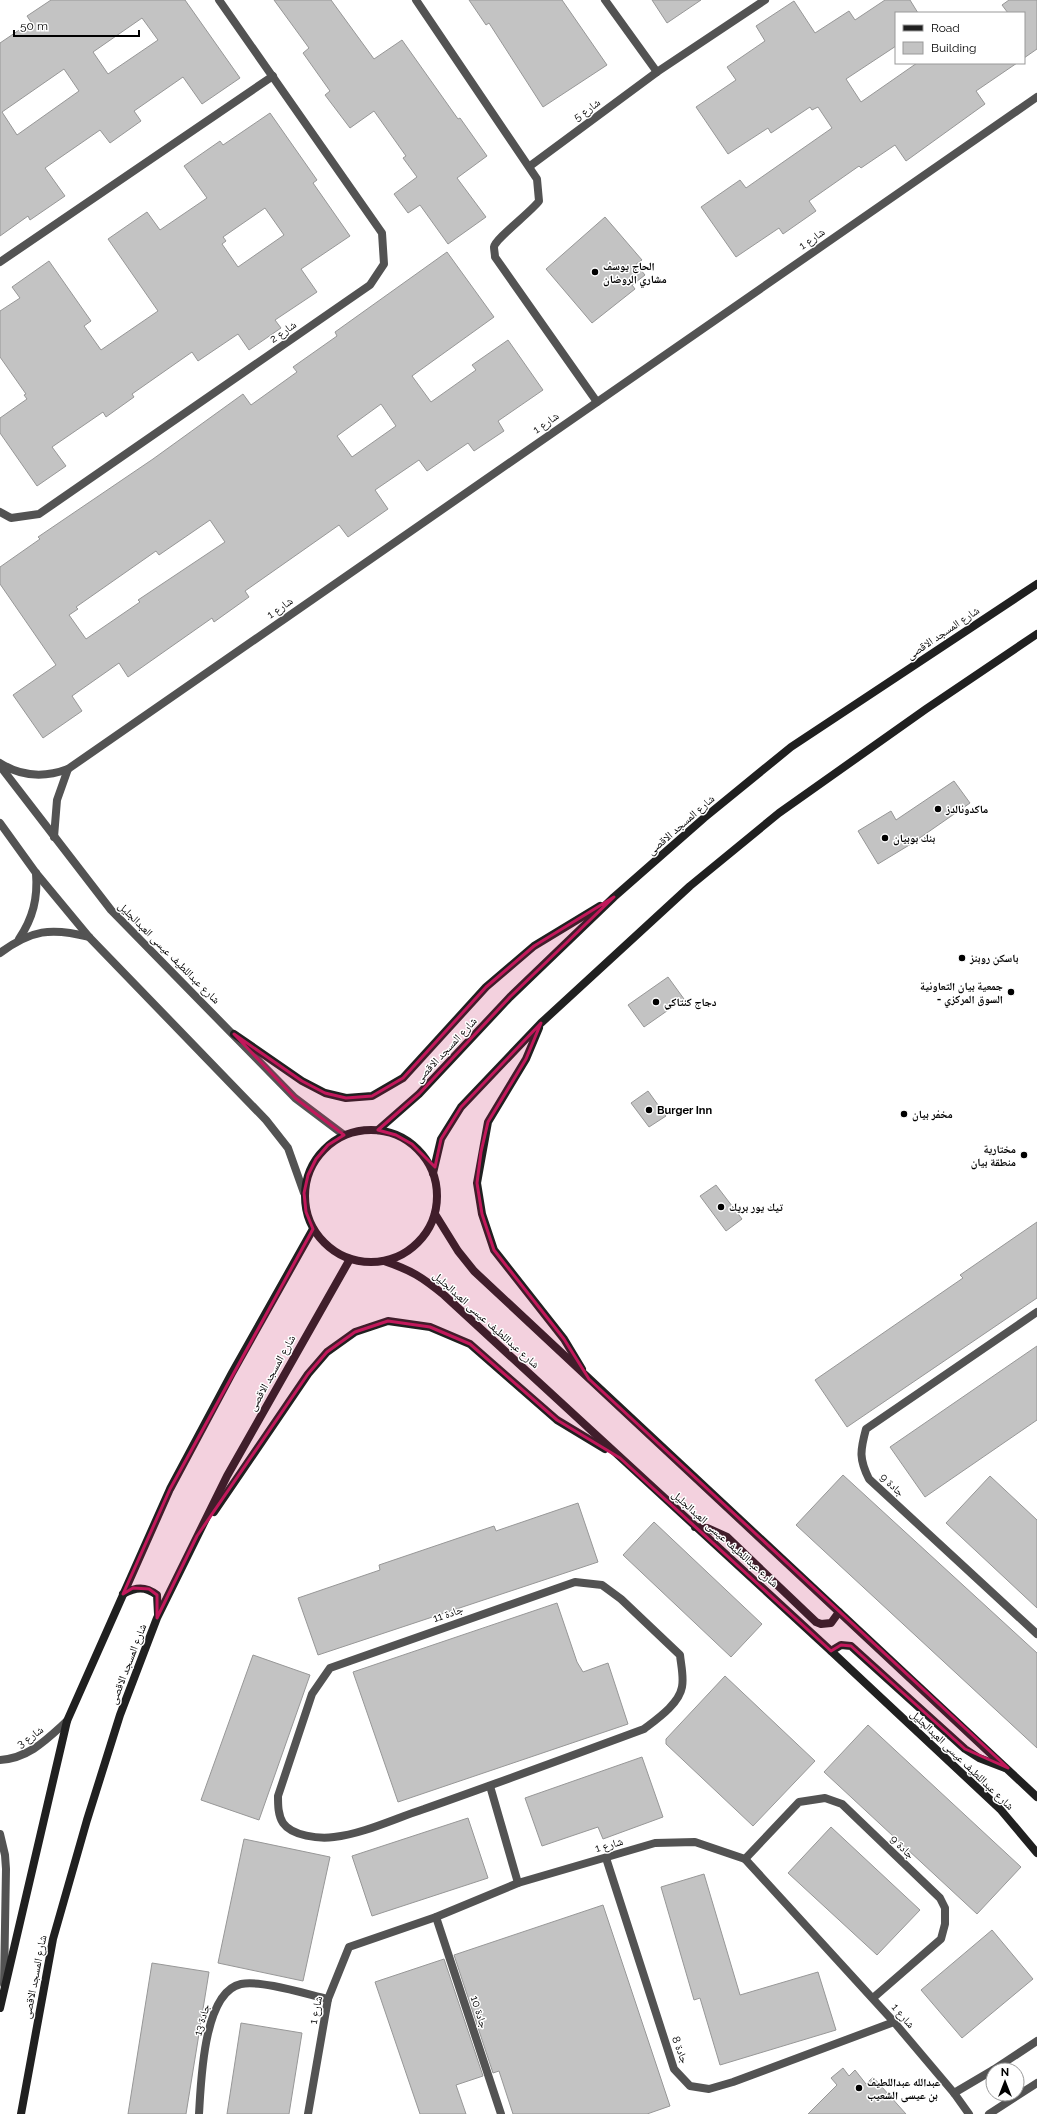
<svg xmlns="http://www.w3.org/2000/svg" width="1037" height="2114" viewBox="0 0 1037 2114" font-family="Raleway,'Noto Naskh Arabic',sans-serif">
<rect width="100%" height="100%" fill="#fff"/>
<g fill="#c3c3c3" stroke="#979797" fill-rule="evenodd">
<path d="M51,0h134l55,78 -38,26 -19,-27 -49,34 7,10 -31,22 -10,-13 -55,38 20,28 -35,24 -2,-4 -28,20v-193l31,-21 -4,-6zM142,18l16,22 -50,34 -15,-22zM64,69l15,22 -62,44 -15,-23z"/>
<polygon points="274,0 331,0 374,59 402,40 458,119 460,118 487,156 457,178 486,217 448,244 420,205 408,213 394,194 417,177 403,158 406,156 374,111 350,128 325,95 330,91 303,53 309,48"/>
<polygon points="469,0 562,0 607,65 543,107 489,23 486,25"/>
<polygon points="652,0 701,0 667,23"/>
<polygon points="885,0 910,0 918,13 896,13 896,46 846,79 861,102 917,63 1017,63 976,91 985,104 906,161 895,145 861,168 859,166 809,201 816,211 783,234 779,228 736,257 701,207 740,180 746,188 832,128 818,107 812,110 810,107 771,133 768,128 728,154 696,107 736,80 727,67 765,41 756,26 794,1 815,33 849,11 855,20"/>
<polygon points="1009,0 1037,0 1037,49 1024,58 1024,13 1008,13 1002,5"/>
<path d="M270,113l47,67 -4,3 37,53 -49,33 16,23 -42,28 6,8 -32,22 -11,-16 -40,27 -6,-9 -60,42 2,3 -28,20 -3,-5 -51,35 14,19 -29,20 -37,-53v-15l27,-19 -3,-4 2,-1 -26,-37v-46l20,-13 -8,-11 37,-26 42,60 -7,5 17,24 57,-39 -50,-72 39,-27 13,18 47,-32 -23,-32 36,-25 3,4zM265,208l19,27 -46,32 -16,-23 4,-3 -3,-4z"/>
<polygon points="605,217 642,260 636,264 645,275 632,285 635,289 592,323 546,269"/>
<path d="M447,252l47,65 -82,59 19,26 45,-32 -4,-5 36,-25 35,50 -45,31 6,10 -30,20 -6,-8 -41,28 -8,-11 -44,30 13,19 -40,28 -9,-12 -94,66 4,6 -35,25 -2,-4 -84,59 -9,-14 -47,33 10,15 -39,27 -30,-43 43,-30 -56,-81v-17l40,-28 -2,-2 115,-78 90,-65 8,11 46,-33 -4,-5 44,-31 -2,-4zM381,404l15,22 -44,31 -15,-21zM210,520l15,22 -87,58 2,2 -54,37 -17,-24 9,-6 -2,-2 80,-56 3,4z"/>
<polygon points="954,781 970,803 911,844 878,864 858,831 891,811 896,820"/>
<polygon points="668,977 684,999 644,1027 628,1005"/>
<polygon points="648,1091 666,1116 649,1127 631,1103"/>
<polygon points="716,1185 742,1219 726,1231 700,1196"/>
<polygon points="1037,1222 1037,1298 847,1427 815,1380 963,1278 960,1275"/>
<polygon points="1037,1346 1037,1420 925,1497 890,1447"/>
<polygon points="843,1475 1037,1653 1037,1748 796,1525"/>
<polygon points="990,1476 1037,1520 1037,1608 946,1523"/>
<polygon points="578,1503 598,1562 318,1655 298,1598 380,1570 379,1565 494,1526 496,1531"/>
<polygon points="654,1522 762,1624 731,1657 623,1555"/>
<polygon points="557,1603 577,1662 583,1672 608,1663 628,1724 398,1802 353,1672"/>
<polygon points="253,1655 310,1675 259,1820 201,1800"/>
<polygon points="725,1676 815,1761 753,1826 666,1744 666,1739"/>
<polygon points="868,1725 1021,1867 977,1914 824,1772"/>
<polygon points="642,1757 663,1817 603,1839 598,1827 542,1846 525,1798"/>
<polygon points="468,1818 488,1878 372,1916 352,1856"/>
<polygon points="831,1827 920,1910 877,1955 788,1873"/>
<polygon points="244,1839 330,1857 303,1981 218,1963"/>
<polygon points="704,1874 740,1995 818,1972 836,2030 720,2065 700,1998 694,2000 661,1887"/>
<polygon points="603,1905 670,2106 647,2114 513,2114 499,2071 493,2073 454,1955"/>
<polygon points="992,1930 1033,1979 962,2038 921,1990"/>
<polygon points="444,1959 483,2076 456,2085 466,2114 420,2114 375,1982"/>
<polygon points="152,1963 209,1972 186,2114 128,2114"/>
<polygon points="241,2023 302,2033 289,2114 227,2114"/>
<polygon points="843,2068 849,2076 855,2070 866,2084 873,2077 906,2114 808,2114 837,2085 831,2078"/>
</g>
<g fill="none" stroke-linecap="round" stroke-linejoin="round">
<g stroke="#535353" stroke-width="8">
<path d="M416,0l121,179 2,22c-8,11 -44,38 -45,46 0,3 1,7 1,10l102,145"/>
<polyline points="605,0 657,72"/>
<polyline points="530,166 657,72 765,0"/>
<polyline points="0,262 273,76"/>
<polyline points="0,512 11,518 39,514 370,285 384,264 382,233 219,0"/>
<path d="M0,763c22,14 44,15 68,6l969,-672"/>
<polyline points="54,837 57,800 68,769"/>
<path d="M19,939c14,-21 19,-41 17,-66"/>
<path d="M0,953c31,-23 51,-26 89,-16"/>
<path d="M1037,1312l-171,117c-6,22 -7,30 3,50l168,155"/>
<path d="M575,1582l27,3 19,14 59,56c1,10 4,22 2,32 -3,17 -25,32 -38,42 -73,27 -146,54 -220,80 -28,9 -61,25 -90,28 -15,2 -42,-1 -51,-14 -5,-8 -5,-18 -5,-27l34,-102 18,-26z"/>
<path d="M0,1760c29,-2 46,-20 67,-39"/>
<polyline points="490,1786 518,1883"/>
<polyline points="0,1834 5,1855 6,1869 4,1984"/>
<polyline points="606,1858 674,2069 690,2086 709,2089 733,2082 894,2022"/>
<polyline points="745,1859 799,1802 825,1798 842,1804 940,1898 945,1908 945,1924 941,1939 873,1998"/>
<polyline points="436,1917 501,2114"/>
<polyline points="993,2070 1037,2041"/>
<polyline points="954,2093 993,2070"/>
<path d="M199,2114c2,-31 4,-122 42,-130 21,-4 65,10 87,15"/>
<polyline points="308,2114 328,1999 349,1947 436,1917 518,1883 655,1843 695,1842 745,1859 894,2022 954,2093 969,2114"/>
<polyline points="989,2114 1037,2083"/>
</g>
<g stroke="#535353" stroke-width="8">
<polyline points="0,766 111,910 295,1098 344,1135"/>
<polyline points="0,823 36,873 89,937 266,1120 288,1148 304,1193"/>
</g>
<g stroke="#202020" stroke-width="8">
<polyline points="539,1028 526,1059 488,1122 477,1183 482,1214 494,1250 564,1339 582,1369"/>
<polyline points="234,1034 302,1081 325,1093 346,1098 372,1096 403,1078 486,987 534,946 600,906"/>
<polyline points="378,1130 419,1094 510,997 614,897 704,818 791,747 1037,584"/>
<circle cx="371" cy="1196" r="66"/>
<polyline points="433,1173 441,1139 461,1107 541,1023 690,886 779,813 926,709 1037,634"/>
<polyline points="435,1214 458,1251 474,1271 1037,1797"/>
<path d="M384,1261c27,9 38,16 60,34l387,356 169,158 37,44"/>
<polyline points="214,1512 308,1374 327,1352 355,1332 388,1321 430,1327 470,1344 557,1420 605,1449"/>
<polyline points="695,1527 707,1528 727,1537 816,1622 821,1624 831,1623 839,1612"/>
<path d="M123,1594c13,-7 22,-8 34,1l1,19"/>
<polyline points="831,1651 841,1645 851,1646 965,1749 979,1758 1005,1768"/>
<polyline points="0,2008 67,1721 170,1489 232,1373 313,1229"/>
<polyline points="21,2114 53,1939 87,1820 120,1715 157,1618 227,1476 350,1259"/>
</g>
</g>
<path fill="#c2185b" fill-opacity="0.2" stroke="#c2185b" stroke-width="3" stroke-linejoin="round" d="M614,897l-104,100 -91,97 -41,36 18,5 16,9 23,23 6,-28 20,-32 80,-84 -15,36 -38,63 -7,30 -4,31 5,31 12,36 70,89 25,40 419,389 -43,-19 -114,-103 -10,-1 -10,6 -211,-193 -63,-38 -87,-76 -40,-17 -42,-6 -33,11 -28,20 -19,22 -111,162 -40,82v-23l-8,-6 -16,-1 -10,6 47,-105 143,-260 -7,-17 -2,-19 4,-18 8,-16 12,-14 16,-10 -49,-37 -61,-64 68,47 23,12 21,5 26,-2 31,-18 83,-91 48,-41z"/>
<g fill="#000" stroke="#fff" stroke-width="1.5">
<circle cx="595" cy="272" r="4"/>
<circle cx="938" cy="809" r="4"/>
<circle cx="885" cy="838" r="4"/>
<circle cx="962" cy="958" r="4"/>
<circle cx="1011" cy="992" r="4"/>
<circle cx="656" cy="1002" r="4"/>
<circle cx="649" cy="1110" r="4"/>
<circle cx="904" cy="1114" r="4"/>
<circle cx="1024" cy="1155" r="4"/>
<circle cx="721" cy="1207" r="4"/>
<circle cx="859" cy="2088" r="4"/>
</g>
<g text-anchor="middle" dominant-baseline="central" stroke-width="3" stroke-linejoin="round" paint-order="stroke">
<g font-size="11" fill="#000" stroke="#fff">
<text transform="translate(587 110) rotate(-36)">شارع 5</text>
<text transform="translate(812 239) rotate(-35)">شارع 1</text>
<text transform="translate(283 332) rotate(-35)">شارع 2</text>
<text transform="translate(546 423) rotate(-35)">شارع 1</text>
<text transform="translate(280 608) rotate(-35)">شارع 1</text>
<text transform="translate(943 633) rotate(-34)">شارع المسجد الاقصى</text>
<text transform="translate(681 825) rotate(-41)">شارع المسجد الاقصى</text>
<text transform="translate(169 953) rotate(45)">شارع عبداللطيف عيسى العبدالجليل</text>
<text transform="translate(446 1050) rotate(-47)">شارع المسجد الاقصى</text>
<text transform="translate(486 1320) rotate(42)">شارع عبداللطيف عيسى العبدالجليل</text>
<text transform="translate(272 1373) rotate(-61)">شارع المسجد الاقصى</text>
<text transform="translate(892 1485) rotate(43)">جادة 9</text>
<text transform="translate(725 1539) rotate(42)">شارع عبداللطيف عيسى العبدالجليل</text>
<text transform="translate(448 1614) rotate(-19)">جادة 11</text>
<text transform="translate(128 1664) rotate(-69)">شارع المسجد الاقصى</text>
<text transform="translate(30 1737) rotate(-35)">شارع 3</text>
<text transform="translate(962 1760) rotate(44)">شارع عبداللطيف عيسى العبدالجليل</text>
<text transform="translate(609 1845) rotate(-16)">شارع 1</text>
<text transform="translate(902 1847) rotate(44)">جادة 9</text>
<text transform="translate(35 1977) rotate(-79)">شارع المسجد الاقصى</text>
<text transform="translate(316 2010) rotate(-78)">شارع 1</text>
<text transform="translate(479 2012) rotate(72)">جادة 10</text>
<text transform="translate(903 2016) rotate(49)">شارع 1</text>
<text transform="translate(202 2020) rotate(-74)">جادة 13</text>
<text transform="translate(680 2050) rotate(69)">جادة 8</text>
</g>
<g font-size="11" font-weight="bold" fill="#000" stroke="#fff" text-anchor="start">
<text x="603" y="266">الحاج يوسف<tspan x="603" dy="13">مشاري الروضان</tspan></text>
<text x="946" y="809">ماكدونالدز</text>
<text x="893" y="838">بنك بوبيان</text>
<text x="970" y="958">باسكن روبنز</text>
<text x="1003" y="986" text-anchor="end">جمعية بيان التعاونية<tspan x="1003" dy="13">- السوق المركزي</tspan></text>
<text x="664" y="1002">دجاج كنتاكي</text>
<text x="657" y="1110">Burger Inn</text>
<text x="912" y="1114">مخفر بيان</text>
<text x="1016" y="1149" text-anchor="end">مختارية<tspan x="1016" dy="13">منطقة بيان</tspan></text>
<text x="729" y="1207">تيك يور بريك</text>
<text x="867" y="2082">عبدالله عبداللطيف<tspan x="867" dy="13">بن عيسى الشعيب</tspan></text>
</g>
</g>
<rect x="895" y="12" width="130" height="52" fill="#ffffff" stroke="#999999"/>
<rect x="903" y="25" width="20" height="6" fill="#202020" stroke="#999999"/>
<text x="931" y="32" font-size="12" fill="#000000">Road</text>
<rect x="903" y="42" width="20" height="12" fill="#c3c3c3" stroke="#999999"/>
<text x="931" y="52" font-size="12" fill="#000000">Building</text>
<g transform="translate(1005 2082)"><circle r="19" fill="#ffffff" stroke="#999999"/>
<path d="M0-3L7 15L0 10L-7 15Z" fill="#000000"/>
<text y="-6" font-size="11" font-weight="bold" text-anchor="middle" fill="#000000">N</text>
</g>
<path d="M14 30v6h125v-6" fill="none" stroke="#000000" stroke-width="2"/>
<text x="20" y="30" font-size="12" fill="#000000" stroke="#ffffff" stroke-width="3" paint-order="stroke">50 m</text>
</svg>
